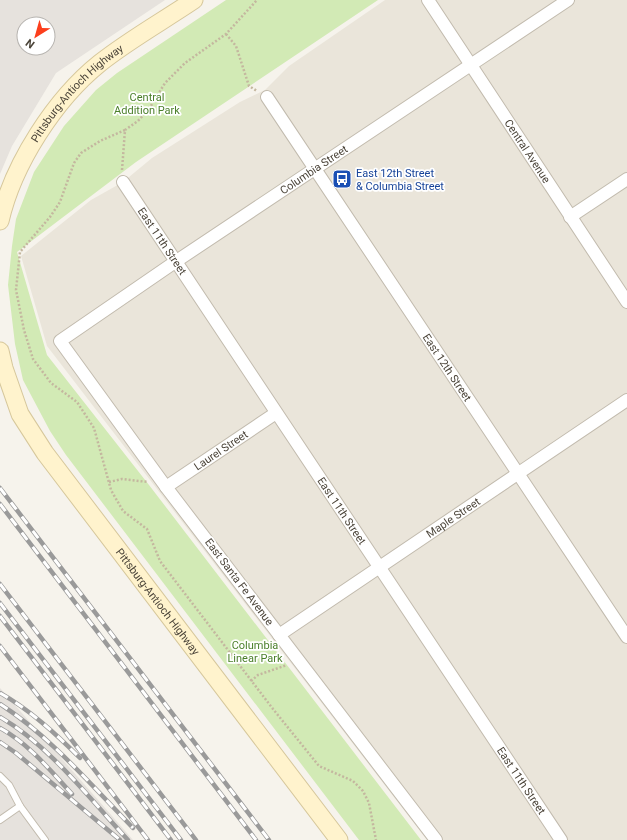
<svg xmlns="http://www.w3.org/2000/svg" width="627" height="840" viewBox="0 0 627 840" font-family="Roboto,sans-serif">
<rect width="100%" height="100%" fill="#f6f3ec"/>
<polygon fill="#eae5da" points="385,0 627,0 627,840 427,840 47,346 21,256 91,200 123,182 152,158 240,102 265,90 289,66"/>
<g fill="#e6e2dd" fill-rule="evenodd">
<path d="M0,0h165l-109,73 -44,73 -12,28zM24,24h24v24h-24z"/>
<polygon points="0,688 133,840 0,840"/>
</g>
<polygon fill="#d2eab5" points="226,0 378,0 136,162 17,252 47,355 149,485 421,840 359,840 66,455 50,431 23,380 15,344 8,285 12,246 16,219 34,172 64,126 96,90 117,73"/>
<g fill="none" stroke-linecap="round" stroke-linejoin="round">
<defs>
<g id="service">
<polyline points="0,776 9,785 20,806"/>
<polyline points="0,820 20,806 45,840"/>
</g>
<g id="minor">
<path id="s1" d="M428,0l199,302"/>
<path id="s2" d="M267,97l360,540"/>
<path id="s3" d="M123,182l438,658"/>
<polyline points="570,217 627,179"/>
<path id="s4" d="M166,487l110,-74"/>
<path id="s5" d="M279,635l348,-235"/>
<path id="s6" d="M436,840l-270,-353 -106,-146 115,-79 393,-262"/>
</g>
<g id="secondary">
<path id="s7" d="M0,221c13,-57 55,-122 100,-158 29,-23 63,-42 94,-63"/>
<path id="s8" d="M0,351l4,17 16,46 25,39 294,387"/>
</g>
</defs>
<use href="#service" stroke="#c2bbae" stroke-width="8"/>
<use href="#minor" stroke="#c2bbae" stroke-width="14"/>
<use href="#secondary" stroke="#d6c79b" stroke-width="19"/>
<g stroke="#c4b79f" stroke-width="2.5" stroke-dasharray="2 2" stroke-linecap="butt">
<polyline points="226,34 236,46 249,86 257,91"/>
<polyline points="125,130 100,141 81,153 74,163 60,202 50,217 20,252 16,290 24,330 33,359 51,383 77,402 94,428 111,490 123,511 147,529 160,561 273,709 319,766 353,781 363,791 369,803 376,840"/>
<polyline points="122,170 125,130 138,121 149,109 165,83 185,63 226,34 257,0"/>
<polyline points="109,482 122,479 148,482"/>
<polyline points="251,681 258,675 287,665"/>
</g>
<use href="#service" stroke="#fff" stroke-width="6"/>
<use href="#minor" stroke="#fff" stroke-width="12"/>
<use href="#secondary" stroke="#fff3cd" stroke-width="17"/>
<defs>
<g id="rail">
<polyline points="0,488 269,840"/>
<polyline points="0,504 256,840"/>
<polyline points="0,584 196,840"/>
<polyline points="0,603 181,840"/>
<polyline points="0,616 171,840"/>
<polyline points="0,646 148,840"/>
<path d="M0,693c30,17 55,40 80,65"/>
<path d="M0,704c51,33 91,81 133,124"/>
<path d="M0,717c51,30 88,80 128,123"/>
<path d="M0,728c29,16 50,42 72,66"/>
<polyline points="0,742 16,753 120,840"/>
</g>
</defs>
<use href="#rail" stroke="#9a9a9a" stroke-width="4.5"/>
<use href="#rail" stroke="#fff" stroke-width="3" stroke-dasharray="9" stroke-linecap="butt"/>
</g>
<defs>
<symbol id="bus-square" viewBox="-11 -11 22 22"><rect x="-9" y="-9" width="18" height="18" rx="4" fill="#1a4fb4" stroke="#fff"/><path d="M-5-6H5V4H4V6H2V4H-2V6H-4V4H-5ZM-3.5-4V0h7V-4ZM-3.5 1.2v1.5H-2V1.2ZM2 1.2v1.5H3.5V1.2Z" fill="#fff"/></symbol>
</defs>
<g fill-rule="evenodd">
<use href="#bus-square" x="331" y="168" width="22" height="22"/>
</g>
<g text-anchor="middle" dominant-baseline="central" stroke-width="3.5" stroke-linejoin="round" paint-order="stroke">
<g font-size="11" fill="#4b4439" stroke="#fff">
<text stroke="none"><textPath href="#s7" startOffset="152">Pittsburg-Antioch Highway</textPath></text>
<text stroke="none"><textPath href="#s1" startOffset="181">Central Avenue</textPath></text>
<text stroke="none"><textPath href="#s6" startOffset="931">Columbia Street</textPath></text>
<text stroke="none"><textPath href="#s3" startOffset="71">East 11th Street</textPath></text>
<text stroke="none"><textPath href="#s2" startOffset="325">East 12th Street</textPath></text>
<text stroke="none"><textPath href="#s4" startOffset="66">Laurel Street</textPath></text>
<text stroke="none"><textPath href="#s3" startOffset="395">East 11th Street</textPath></text>
<text stroke="none"><textPath href="#s5" startOffset="210">Maple Street</textPath></text>
<text transform="translate(239 582) rotate(53)">East Santa Fe Avenue</text>
<text stroke="none"><textPath href="#s8" startOffset="299">Pittsburg-Antioch Highway</textPath></text>
<text stroke="none"><textPath href="#s3" startOffset="719">East 11th Street</textPath></text>
</g>
<g font-size="11" fill="#4a7f2a" stroke="#fff">
<text x="147" y="97">Central<tspan x="147" dy="13">Addition Park</tspan></text>
<text x="255" y="645">Columbia<tspan x="255" dy="13">Linear Park</tspan></text>
</g>
<g font-size="11" fill="#164399" stroke="#fff" text-anchor="start">
<text x="356" y="173">East 12th Street<tspan x="356" dy="13">&amp; Columbia Street</tspan></text>
</g>
</g>
<g transform="translate(36 36) rotate(217)"><circle r="19" fill="#ffffff" stroke="#b7b4b0"/>
<path d="M0-3L7 15L0 10L-7 15Z" fill="#fc3f1d"/>
<text y="-6" font-size="11" font-weight="bold" text-anchor="middle" fill="#4b4439">N</text>
</g>
</svg>
